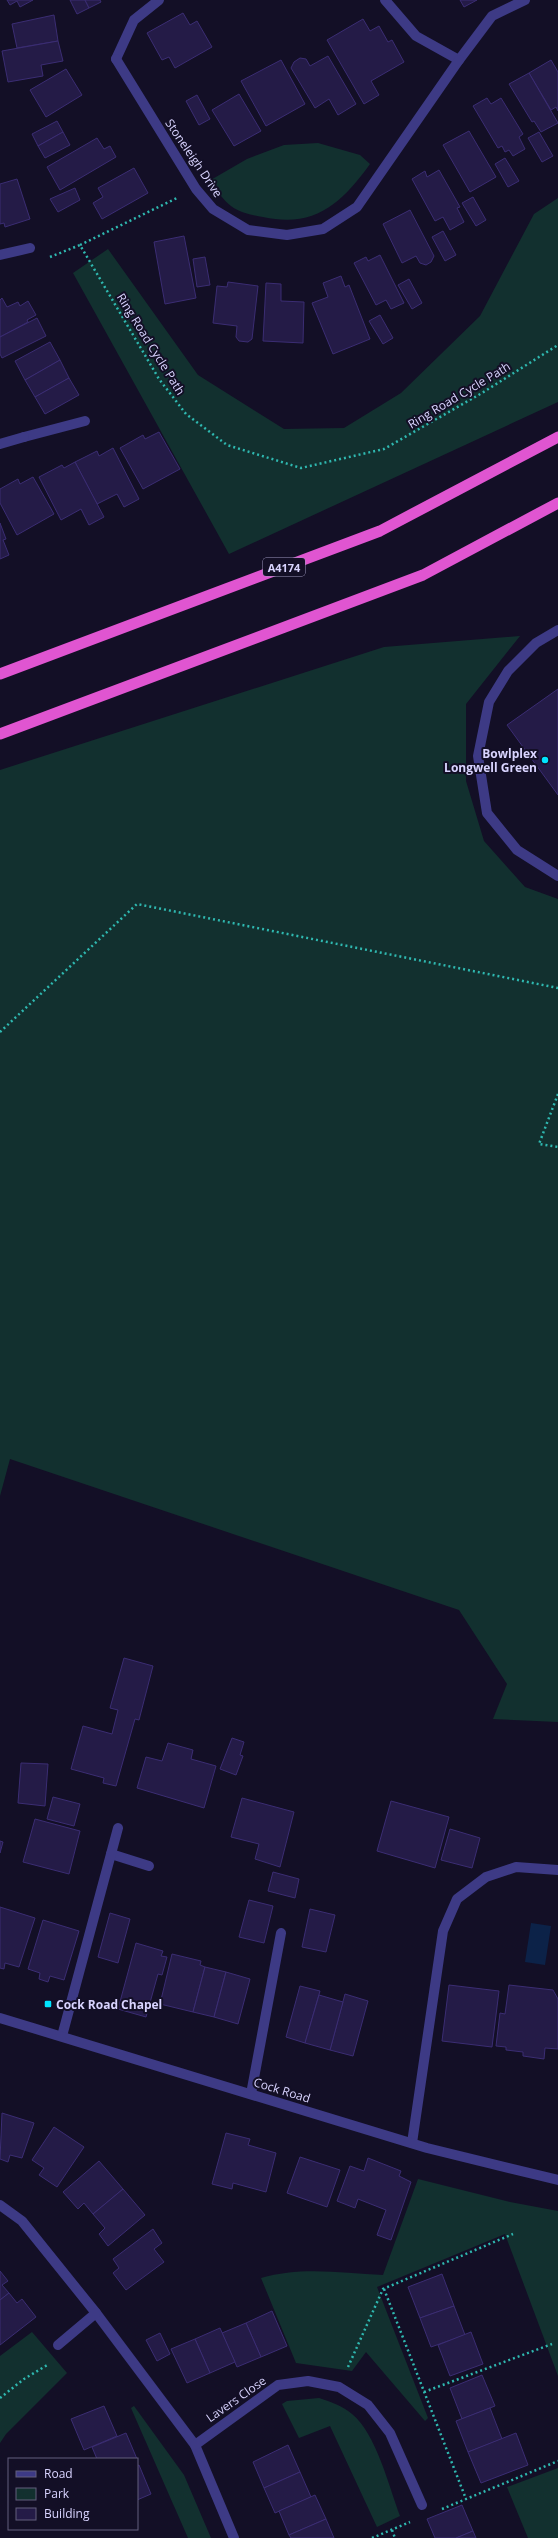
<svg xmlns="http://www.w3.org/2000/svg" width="558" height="2538" viewBox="0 0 558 2538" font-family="'Open Sans',sans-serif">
<rect width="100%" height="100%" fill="#130f26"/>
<g fill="#12302f">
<path d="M318,143l42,12 10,9c-29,40 -55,64 -107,53 -11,-2 -23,-4 -32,-11 -8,-6 -15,-17 -22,-25l38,-22 37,-14z"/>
<polygon points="558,198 558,402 229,554 73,273 108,249 198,375 284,429 344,428 401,393 480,316 534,214"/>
<polygon points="520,636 466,704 466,781 484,841 525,887 558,899 558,1722 493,1719 507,1684 459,1610 10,1459 0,1496 0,770 384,647"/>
<path d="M418,2179l92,23 48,9v165l-53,-142 -128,53 51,131 -3,3 -59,-69 -14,19 -56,-8 -35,-85c40,-12 81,-5 122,-3z"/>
<polygon points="32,2332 67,2373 6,2434 0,2443 0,2356"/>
<path d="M319,2398c12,4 24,8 33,16 24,19 37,73 48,102l-23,11 -47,-101 -31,12 -17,-34 5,-3z"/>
<polygon points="134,2406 184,2475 211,2538 188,2538 131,2408"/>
<polygon points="558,2468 558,2538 528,2538 507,2487"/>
</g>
<polygon fill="#0c2248" points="531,1923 551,1926 545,1965 525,1962"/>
<g fill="#241b47" stroke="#3b2d73">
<polygon points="7,0 33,0 20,7 17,1 10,5"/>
<polygon points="70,0 85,0 89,8 77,14"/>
<polygon points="85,0 100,0 101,2 89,8"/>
<polygon points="460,0 477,0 464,7"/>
<polygon points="183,13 190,25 197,21 212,47 175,68 169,57 162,60 147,33"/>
<polygon points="54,15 58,41 17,48 12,24"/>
<polygon points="363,19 370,31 379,26 388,42 392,40 404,62 371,81 379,95 364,104 327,40"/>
<polygon points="58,41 63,61 41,65 43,76 8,82 2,51"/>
<polygon points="328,56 356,104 338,115 329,99 315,108 291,68 294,62 300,58 306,59 310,66"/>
<polygon points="281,60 305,104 266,126 241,81"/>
<polygon points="551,60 558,72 558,111 556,107 551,110 529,73"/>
<polygon points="66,69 82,95 46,117 30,90"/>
<polygon points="529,73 558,123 541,132 534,121 532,122 509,84"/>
<polygon points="239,94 261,131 234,146 212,110"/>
<polygon points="197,95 210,119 199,125 186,101"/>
<polygon points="487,98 491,104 501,98 523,134 519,137 525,149 513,156 509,150 505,152 502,146 498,148 473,106"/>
<polygon points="57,121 63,132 38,146 32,134"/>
<polygon points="469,131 496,177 470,192 443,145"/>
<polygon points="63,132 70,145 45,158 38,146"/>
<polygon points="539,132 553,156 542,162 528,138"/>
<polygon points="97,138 104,149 110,146 116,157 60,190 47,167"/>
<polygon points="505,158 519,181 508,187 495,164"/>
<polygon points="134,168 148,193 102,219 93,203 103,197 98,188"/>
<polygon points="439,170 460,207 457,208 464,222 450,230 443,217 435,221 412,179 425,171 427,177"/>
<polygon points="17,179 30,219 5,227 4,223 0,224 0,184"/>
<polygon points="75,188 80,200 58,212 50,199"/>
<polygon points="473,197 486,220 476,226 462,203"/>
<polygon points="410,210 434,256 431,262 426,265 420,263 416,256 402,263 383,224"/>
<polygon points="443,231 456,255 445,261 432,237"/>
<polygon points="184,236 196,298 165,304 154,242"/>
<polygon points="380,255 404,303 391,309 386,300 376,305 354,263 366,257 368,261"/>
<polygon points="205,257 210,285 197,287 193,259"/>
<polygon points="341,276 345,287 349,285 370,339 333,354 312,303 328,297 323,283"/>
<polygon points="409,279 422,303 412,309 398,285"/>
<polygon points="228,282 258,286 252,339 248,342 239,341 236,337 237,326 213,323 217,286 227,287"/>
<polygon points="266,283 281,284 281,301 304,302 303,343 263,341"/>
<polygon points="2,298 7,307 18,302 20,306 28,301 36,315 27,320 28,322 0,337 0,300"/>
<polygon points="380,315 393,338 383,344 369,321"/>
<polygon points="37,318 46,336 2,358 0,354 0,337"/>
<polygon points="50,342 60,360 25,380 15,361"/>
<polygon points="60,360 69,378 35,397 25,380"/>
<polygon points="69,378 79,395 45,414 35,397"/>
<polygon points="159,432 180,469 143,489 120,448 143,435 145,439"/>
<polygon points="113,448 139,499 124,507 117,494 97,504 75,462 97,451 99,456"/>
<polygon points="75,462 104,517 89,525 81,509 61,520 39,477 62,465 64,468"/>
<polygon points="33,477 54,514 17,535 0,503 0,489 18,479 20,484"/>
<polygon points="0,523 6,539 3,540 9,555 0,559"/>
<polygon points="558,689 558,795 507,725"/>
<polygon points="124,1658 153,1666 139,1720 135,1719 116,1786 103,1783 104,1778 71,1769 83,1726 112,1734 118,1710 110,1708"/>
<polygon points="232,1738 244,1742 240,1755 243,1756 236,1775 220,1769"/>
<polygon points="168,1743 193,1750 191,1759 216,1766 204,1808 137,1788 146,1757 162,1761"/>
<polygon points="21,1763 48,1764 45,1806 18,1803"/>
<polygon points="53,1797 80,1804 74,1826 47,1819"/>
<polygon points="242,1798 294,1812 280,1867 255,1859 259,1844 231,1837"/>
<polygon points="391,1801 449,1817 435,1868 377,1851"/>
<polygon points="35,1819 80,1831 69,1874 23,1862"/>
<polygon points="450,1829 480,1838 472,1868 441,1860"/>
<polygon points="0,1841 3,1842 0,1853"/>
<polygon points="273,1872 299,1879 295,1898 268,1891"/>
<polygon points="249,1900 273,1906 264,1943 239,1937"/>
<polygon points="0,1907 35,1918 19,1967 5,1963 4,1969 0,1968"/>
<polygon points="310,1909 335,1915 326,1952 302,1947"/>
<polygon points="110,1913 130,1919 118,1963 98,1957"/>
<polygon points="43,1920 79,1931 64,1980 50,1976 48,1982 39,1979 40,1973 28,1969"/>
<polygon points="136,1943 163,1951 161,1956 167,1957 162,1975 158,1974 146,2017 118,2009"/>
<polygon points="172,1954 201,1961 200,1965 205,1967 193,2012 160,2004"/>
<polygon points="205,1967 226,1972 214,2017 193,2012"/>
<polygon points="226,1972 250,1979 238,2024 214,2017"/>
<polygon points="449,1985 499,1991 492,2047 442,2041"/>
<polygon points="509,1985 553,1990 558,1999 558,2049 545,2048 544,2059 523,2056 523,2052 506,2050 506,2047 496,2046 500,2013 505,2014"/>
<polygon points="300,1986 320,1991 305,2043 286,2037"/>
<polygon points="345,1994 368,2001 353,2056 330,2050"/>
<polygon points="319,1995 343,2002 330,2050 305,2043"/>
<polygon points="2,2113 34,2123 22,2158 10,2155 8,2162 0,2159"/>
<polygon points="54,2127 84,2147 57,2187 39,2175 44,2168 32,2160"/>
<polygon points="226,2133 250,2139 248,2145 276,2153 266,2192 233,2183 232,2189 212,2184"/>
<polygon points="300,2157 340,2170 327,2207 287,2193"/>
<polygon points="368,2158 401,2171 399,2176 411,2182 391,2240 377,2235 386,2210 358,2199 355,2208 337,2201 350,2166 364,2171"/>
<polygon points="99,2161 123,2189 93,2214 84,2203 78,2209 63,2192"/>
<polygon points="123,2189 145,2215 108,2246 99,2234 105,2228 93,2214"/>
<polygon points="153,2229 162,2243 154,2249 164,2262 126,2290 113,2273 119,2268 113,2259"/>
<polygon points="0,2271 8,2281 2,2285 9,2293 0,2300"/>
<polygon points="442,2274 454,2306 420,2318 408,2287"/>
<polygon points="9,2293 17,2303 22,2299 36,2317 0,2345 0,2300"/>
<polygon points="454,2306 465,2335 431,2347 420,2318"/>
<polygon points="272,2311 287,2346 261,2357 246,2323"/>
<polygon points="246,2323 261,2357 237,2367 222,2333"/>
<polygon points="220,2328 235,2362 210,2373 195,2339"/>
<polygon points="471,2332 483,2364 450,2376 438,2345"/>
<polygon points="160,2333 170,2354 157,2361 146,2340"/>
<polygon points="195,2339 210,2373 187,2383 171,2349"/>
<polygon points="482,2375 495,2406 462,2419 450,2388"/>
<polygon points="104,2406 117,2436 84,2450 71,2419"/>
<polygon points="490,2408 502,2439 468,2452 456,2421"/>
<polygon points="126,2433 137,2459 97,2459 92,2447"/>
<polygon points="516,2433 528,2465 481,2483 468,2452"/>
<polygon points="288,2445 300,2472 264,2488 253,2462"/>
<polygon points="139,2465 151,2494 137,2500 137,2466"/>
<polygon points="300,2472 311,2497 275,2513 264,2488"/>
<polygon points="315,2495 326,2519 289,2535 279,2511"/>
<polygon points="462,2505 473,2531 456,2538 435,2538 427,2519"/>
<polygon points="326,2519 334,2538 291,2538 289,2535"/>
<polygon points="473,2531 476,2538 456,2538"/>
</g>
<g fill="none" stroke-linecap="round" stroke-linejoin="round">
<g stroke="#2fb8b0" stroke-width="2.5" stroke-dasharray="2 3" stroke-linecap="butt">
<polyline points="80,245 177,198"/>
<polyline points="50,257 80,245 159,379 186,414 227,445 301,468 384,449 482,393 558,345"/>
<polyline points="0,1032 137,904 558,988"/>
<polyline points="558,1094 539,1144 558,1147"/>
<polyline points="384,2289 466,2499"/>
<polyline points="348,2367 383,2289 513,2234"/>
<polyline points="424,2392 552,2344"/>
<polyline points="0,2398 24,2379 49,2364"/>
<polyline points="442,2509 558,2461"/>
<polyline points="392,2530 395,2538"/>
<polyline points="372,2538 410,2522"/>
</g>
<g stroke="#3d3a85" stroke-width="10">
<polyline points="116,59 134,20 159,0"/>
<polyline points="0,255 30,248"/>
<polyline points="24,437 85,421"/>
<polyline points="558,630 536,643 508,671 489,702 478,756 487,813 517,850 558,876"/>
<polyline points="111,1854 149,1866"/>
<polyline points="62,2036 118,1828"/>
<polyline points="251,2094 281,1933"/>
<polyline points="412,2143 443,1931 457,1899 486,1877 516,1867 558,1870"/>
</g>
<g stroke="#3d3a85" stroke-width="10">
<polyline points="385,0 416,36 459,60 492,16 525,0"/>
<polyline points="116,59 196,189 213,209 248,230 287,235 323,229 357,207 459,60"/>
<polyline points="0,444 24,437"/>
<polyline points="0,2205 22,2221 96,2313 195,2445 234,2538"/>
<polyline points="58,2345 96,2313"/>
<polyline points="195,2445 278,2385 308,2381 339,2387 368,2405 390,2433 422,2505"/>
</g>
<polyline stroke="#3d3a85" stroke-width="10" points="0,2018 427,2148 558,2180"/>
<g stroke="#e055d1" stroke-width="11">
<polyline points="0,674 380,531 558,437"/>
<polyline points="0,734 423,575 558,503"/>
</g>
</g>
<g fill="#00e5ff" stroke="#130f26" stroke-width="1.5">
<circle cx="545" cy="760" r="4"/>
<rect x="44" y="2000" width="8" height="8" rx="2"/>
</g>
<g text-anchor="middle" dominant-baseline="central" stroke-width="4" stroke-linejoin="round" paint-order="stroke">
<rect fill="#130f26" stroke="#9e99be" stroke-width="1" x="263" y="558" width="42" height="18" rx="3"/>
<g font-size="11" font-weight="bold" fill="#d9d4ff">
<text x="284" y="567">A4174</text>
</g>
<g font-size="12" fill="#d9d4ff" stroke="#130f26">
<text transform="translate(194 158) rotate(56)">Stoneleigh Drive</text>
<text transform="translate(151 344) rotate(58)">Ring Road Cycle Path</text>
<text transform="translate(459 395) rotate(-31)">Ring Road Cycle Path</text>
<text transform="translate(282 2090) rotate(17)">Cock Road</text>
<text transform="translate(236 2399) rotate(-35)">Lavers Close</text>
</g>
<g font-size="12" font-weight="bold" fill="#d9d4ff" stroke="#130f26" text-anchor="end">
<text x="537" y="753">Bowlplex<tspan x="537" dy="14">Longwell Green</tspan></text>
<text x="56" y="2004" text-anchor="start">Cock Road Chapel</text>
</g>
</g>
<rect x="8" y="2458" width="130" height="72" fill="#130f26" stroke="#625e7d"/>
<rect x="16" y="2471" width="20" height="6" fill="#3d3a85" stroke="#625e7d"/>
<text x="44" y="2478" font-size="12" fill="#d9d4ff">Road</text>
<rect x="16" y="2488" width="20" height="12" fill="#12302f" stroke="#625e7d"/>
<text x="44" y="2498" font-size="12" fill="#d9d4ff">Park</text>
<rect x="16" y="2508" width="20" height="12" fill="#241b47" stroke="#625e7d"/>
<text x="44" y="2518" font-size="12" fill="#d9d4ff">Building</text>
</svg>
